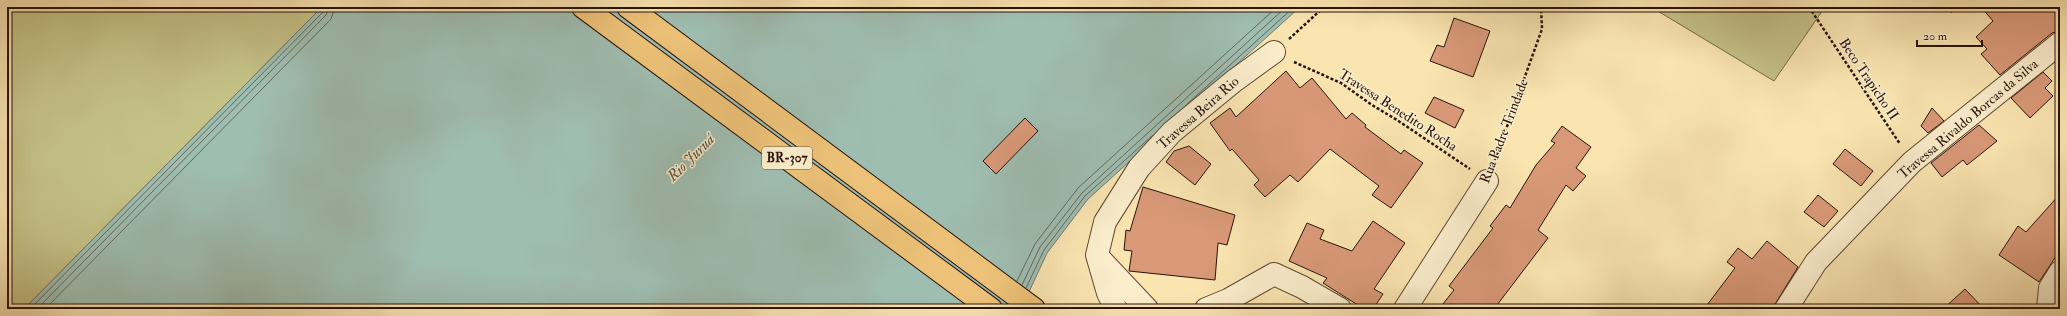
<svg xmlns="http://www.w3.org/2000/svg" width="2067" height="316" viewBox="0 0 2067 316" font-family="'IM FELL Double Pica',serif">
<rect width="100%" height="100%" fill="#fae5b1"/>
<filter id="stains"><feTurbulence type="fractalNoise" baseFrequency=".005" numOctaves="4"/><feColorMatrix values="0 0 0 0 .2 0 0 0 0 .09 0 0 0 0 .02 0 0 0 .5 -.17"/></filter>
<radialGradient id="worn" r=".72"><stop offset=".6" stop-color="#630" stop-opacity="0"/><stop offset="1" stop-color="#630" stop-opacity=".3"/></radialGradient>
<g fill="#c5c287" stroke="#766a48">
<polygon points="7,7 322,7 24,309 7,309"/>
<polygon points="1651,7 1825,7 1774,81"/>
</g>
<polygon fill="#9fbeb2" stroke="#6f7a6f" points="322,7 1300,7 1088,199 1047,253 1021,309 24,309"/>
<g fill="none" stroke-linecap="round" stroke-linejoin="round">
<g stroke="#64685e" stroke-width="1">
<polyline points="1186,105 1294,7"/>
<polyline points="1017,281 1035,244 1078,188 1277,7"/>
<polyline points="1022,285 1040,247 1082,193 1286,7"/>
<polyline points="1026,288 1044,250 1085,196 1153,135"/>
<polyline points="30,309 323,12 324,7"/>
<polyline points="37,309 326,15 329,7"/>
<polyline points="45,309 331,19 335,7"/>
</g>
</g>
<g fill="#d99979" stroke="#28130a">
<polygon points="1981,7 2060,7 2060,31 2052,33 2000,75 1981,54 1987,49 1976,37 1993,21"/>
<polygon points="1454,18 1490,31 1473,77 1430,61 1437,45 1444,47"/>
<polygon points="1286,71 1300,88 1312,78 1346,119 1352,113 1366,125 1365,127 1401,154 1404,150 1423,163 1391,208 1372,195 1379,186 1330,149 1298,182 1290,175 1265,197 1254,185 1259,180 1232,149 1230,151 1210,123 1230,108 1236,117"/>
<polygon points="2043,72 2052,81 2045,88 2053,96 2030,118 2011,98"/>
<polygon points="1434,97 1464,110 1455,128 1425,113"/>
<polygon points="1932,108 1944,121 1928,133 1921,126"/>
<polygon points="1025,118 1038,131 996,174 983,161"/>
<polygon points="1979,125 1997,141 1967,165 1963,160 1942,177 1931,163"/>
<polygon points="1562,126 1591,147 1576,168 1586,176 1573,191 1566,185 1538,230 1548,238 1494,309 1439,309 1454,290 1449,286 1493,228 1490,226 1506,205 1510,208 1536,165 1555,143 1551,141"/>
<polygon points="1189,146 1211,164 1195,185 1166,162 1174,151"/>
<polygon points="1845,149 1873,171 1861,186 1833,164"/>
<polygon points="1143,187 1235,215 1227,245 1218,243 1215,280 1129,271 1132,251 1124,250 1126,230 1130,231"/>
<polygon points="2060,194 2060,250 2039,282 1999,255 2018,226 2026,232"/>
<polygon points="1818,195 1838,211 1824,227 1804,212"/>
<polygon points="1373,221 1405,243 1374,289 1383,294 1373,309 1364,309 1323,283 1327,278 1289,261 1307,223 1324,230 1320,239 1352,251"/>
<polygon points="1767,241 1798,267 1772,309 1704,309 1735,268 1727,262 1738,248 1752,259"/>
<polygon points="1965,289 1984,309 1943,309"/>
</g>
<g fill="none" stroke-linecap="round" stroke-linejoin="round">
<defs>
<g id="street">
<polyline points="1099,258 1147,309"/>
<polyline points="1116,309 1108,293 1097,255 1105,222 1139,168 1172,132 1234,81 1274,52"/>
<polyline points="1206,309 1228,300 1274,274 1302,287 1340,309"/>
<polyline points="1405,309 1487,181"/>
<polyline points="1786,309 1816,262 1912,162 2060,43"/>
<polyline points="2048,309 2050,288 2060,272"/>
</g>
<g id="primary">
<polyline points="583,7 991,309"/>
<polyline points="628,7 1034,309"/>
</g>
</defs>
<use href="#street" stroke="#5c4834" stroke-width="24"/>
<use href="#primary" stroke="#28130a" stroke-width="24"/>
<g stroke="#28130a" stroke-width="2.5" stroke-dasharray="3 2" stroke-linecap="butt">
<polyline points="1809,7 1900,144"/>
<polyline points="1947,7 1952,12"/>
<polyline points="1289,39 1324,7"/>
<polyline points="1294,62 1341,83 1372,105 1397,120 1470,169"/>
<polyline points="1495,160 1542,29 1541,7"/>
</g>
<use href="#street" stroke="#fceecc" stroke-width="22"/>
<use href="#primary" stroke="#edc278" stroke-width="22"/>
</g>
<g text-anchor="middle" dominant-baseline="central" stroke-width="3" stroke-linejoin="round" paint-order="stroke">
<rect fill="#fceecc" stroke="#685544" stroke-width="1" x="762" y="147" width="50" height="22" rx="3"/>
<g font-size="13" font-weight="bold" fill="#28130a">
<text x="787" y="158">BR-307</text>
</g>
<g font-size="14" fill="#28130a" stroke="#fceecc">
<text transform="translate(1869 79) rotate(56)">Beco Trapicho II</text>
<text transform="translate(1398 110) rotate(33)">Travessa Benedito Rocha</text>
<text transform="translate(1198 113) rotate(-41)">Travessa Beira Rio</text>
<text transform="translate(1968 119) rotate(-40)">Travessa Rivaldo Borcas da Silva</text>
<text transform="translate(1504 131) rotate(-69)">Rua Padre Trindade</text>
</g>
<g font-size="15" font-style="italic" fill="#524f45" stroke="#fceecc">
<text transform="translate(691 158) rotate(-45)">Rio Juruá</text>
</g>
</g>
<rect width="2067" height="316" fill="none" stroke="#fae5b1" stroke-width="24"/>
<rect x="8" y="8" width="2051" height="300" fill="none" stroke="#28130a" stroke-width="2"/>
<rect x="12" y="12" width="2043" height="292" fill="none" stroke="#28130a"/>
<path d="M1917 40v6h65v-6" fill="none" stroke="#28130a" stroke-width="2"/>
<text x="1923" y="40" font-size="12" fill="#28130a" stroke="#fceecc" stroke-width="3" paint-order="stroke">20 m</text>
<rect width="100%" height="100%" filter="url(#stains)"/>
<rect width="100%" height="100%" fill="url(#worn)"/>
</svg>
